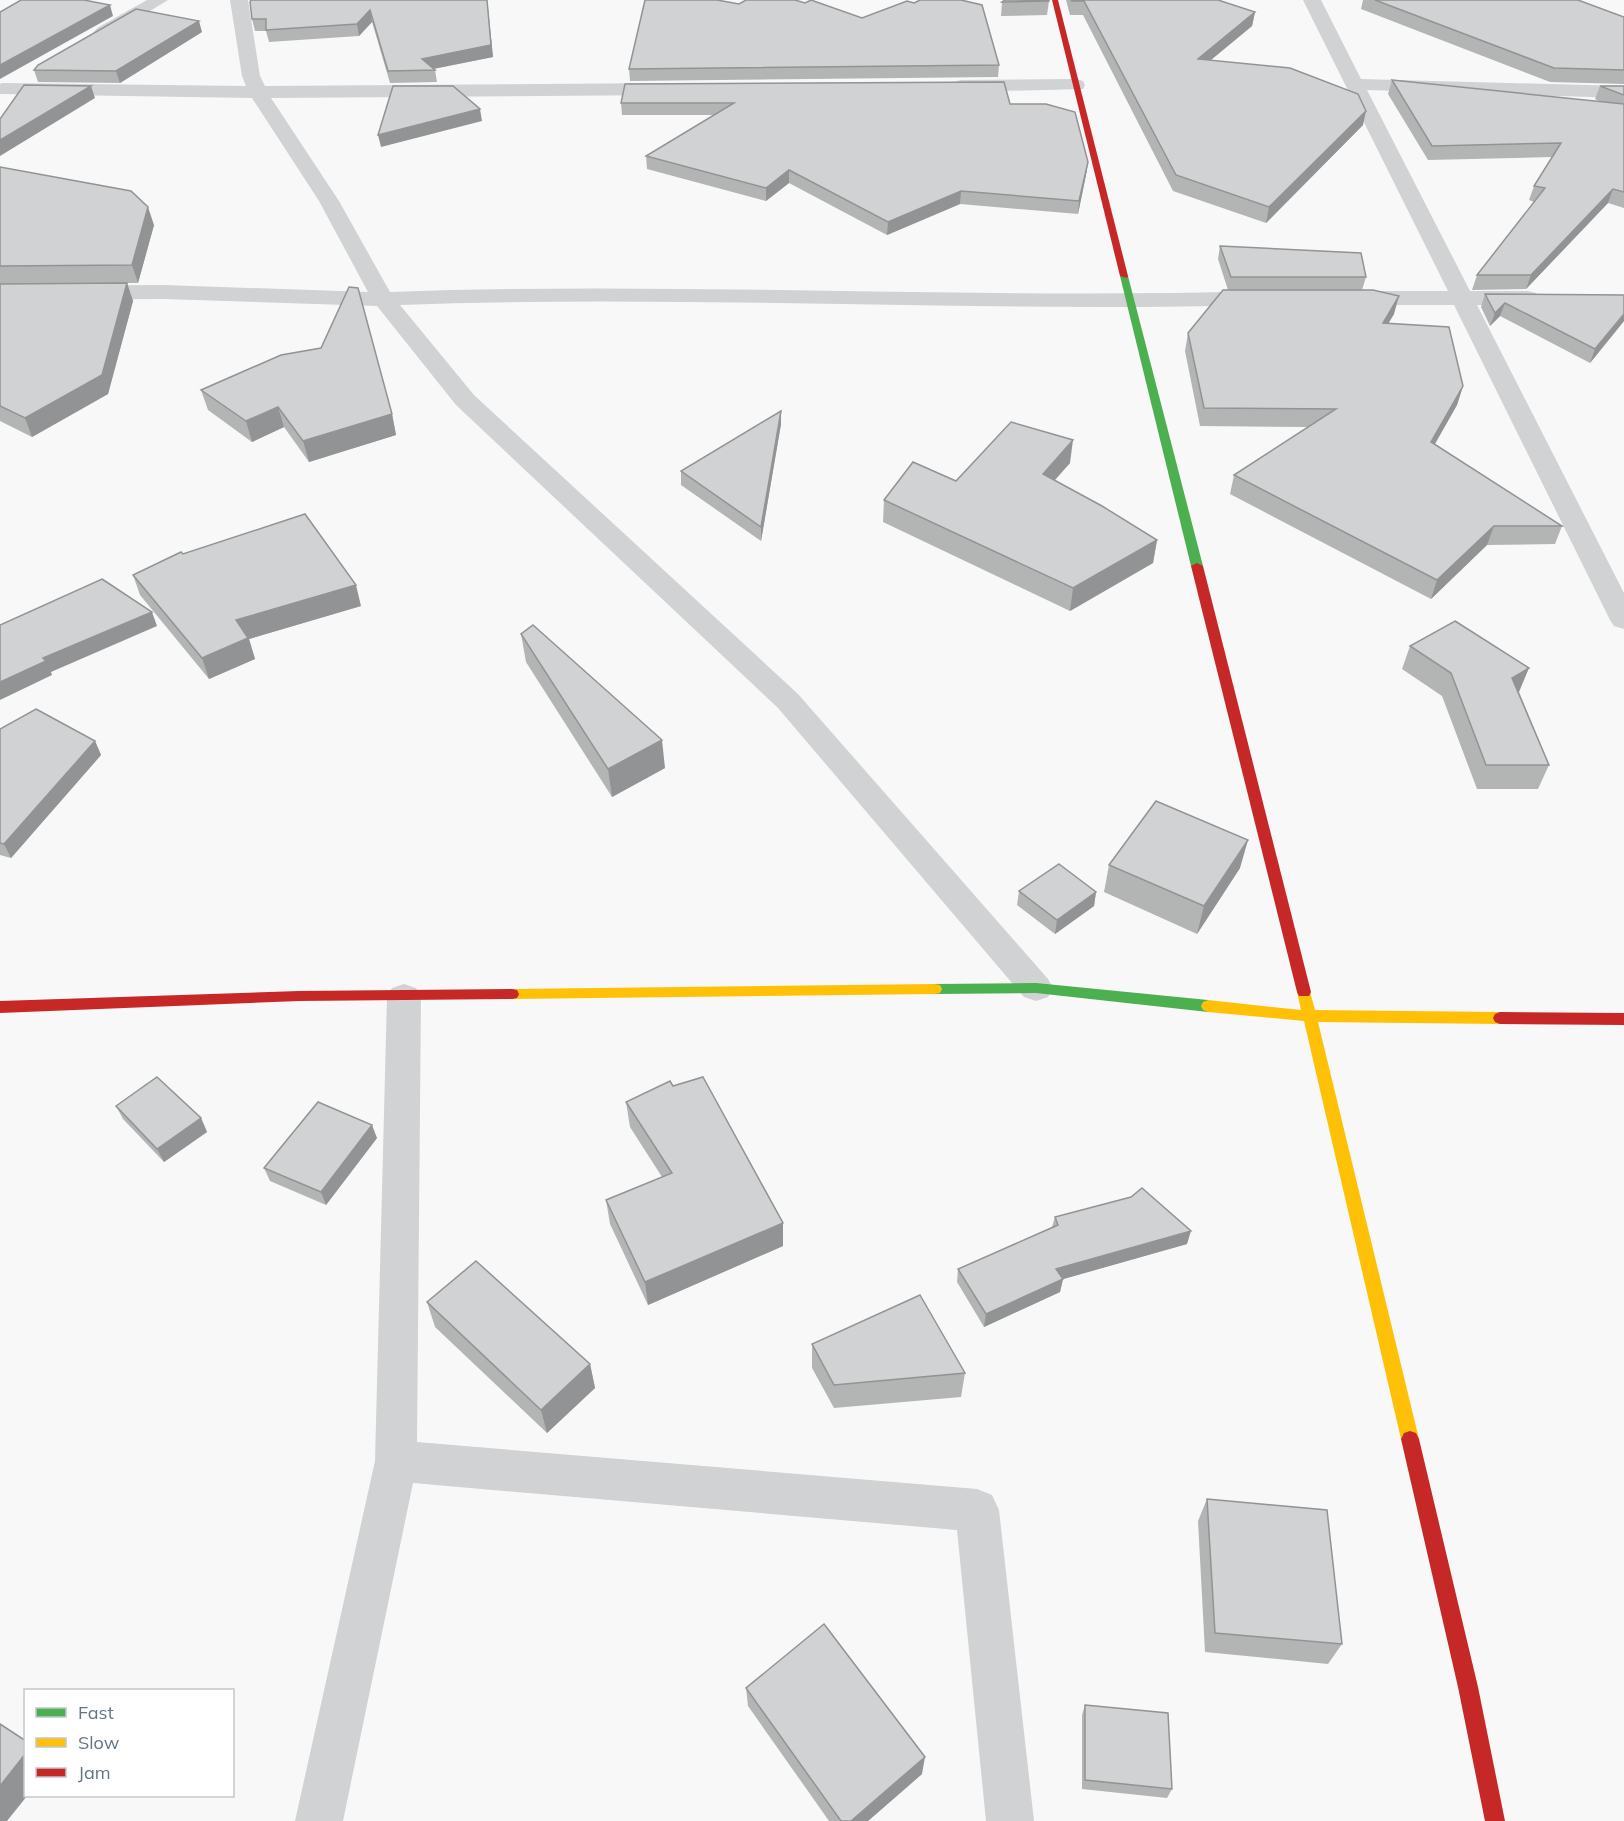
<svg xmlns="http://www.w3.org/2000/svg" width="1624" height="1821" viewBox="0 0 1624 1821" font-family="Mulish,sans-serif">
<rect width="100%" height="100%" fill="#f8f8f8"/>
<g fill="none" stroke-linecap="round" stroke-linejoin="round">
<g fill="#d0d2d3" fill-rule="evenodd">
<polygon points="147,0 168,0 109,36 97,36 94,32 97,28"/>
<path d="M230,0h18l12,76 5,10 404,-3 7,2 2,4 -2,4 -7,2 -398,3 68,103 51,91c290,-11 581,8 871,-1l8,2 3,5 -3,5 -8,2c-287,8 -574,-11 -861,0l74,90 324,299 250,285 5,9 -5,9 -12,4 -12,-4 -246,-289 -322,-303 -79,-99 -213,-7 -164,1v-14l164,-1 204,7 -49,-91 -67,-103 -252,-4v-10l2,-1 244,3 -4,-10z"/>
<polygon points="1303,0 1321,0 1361,79 1624,86 1624,98 1367,90 1470,291 1528,291 1536,293 1539,298 1536,303 1528,305 1477,305 1624,593 1624,629 1614,626 1610,620 1454,305 1354,305 1346,303 1343,298 1346,293 1354,291 1448,291"/>
<polygon points="1076,79 1083,81 1085,85 1083,89 961,92 954,90 952,86 954,82 961,80"/>
<polygon points="404,984 416,988 421,997 417,1442 977,1489 992,1495 999,1510 1034,1821 986,1821 957,1530 413,1483 343,1821 295,1821 375,1461 387,997 392,988"/>
</g>
<g fill="#4caf50" fill-rule="evenodd">
<polygon points="1124,273 1128,276 1203,566 1201,568 1197,569 1191,566 1120,276"/>
<polygon points="1036,983 1208,1000 1213,1002 1215,1006 1213,1010 1208,1012 1036,993 935,994 930,993 928,989 930,985 935,984"/>
</g>
<g fill="#ffc107" fill-rule="evenodd">
<polygon points="935,984 940,985 942,989 940,993 935,994 512,999 507,998 505,994 507,990 512,989"/>
<polygon points="1304,987 1309,988 1315,1010 1500,1012 1505,1014 1507,1018 1505,1022 1500,1024 1318,1022 1419,1439 1416,1445 1410,1447 1404,1445 1401,1439 1304,1021 1208,1012 1203,1010 1201,1006 1203,1002 1208,1000 1301,1010 1297,992 1299,988"/>
</g>
<g fill="#c62828" fill-rule="evenodd">
<polygon points="1052,0 1058,0 1128,276 1127,278 1120,276"/>
<polygon points="1197,563 1203,566 1311,992 1309,996 1299,996 1297,992 1191,566"/>
<polygon points="512,989 517,990 519,994 517,998 512,999 299,1001 0,1013 0,1001 299,991"/>
<polygon points="1500,1012 1624,1013 1624,1025 1500,1024 1495,1022 1493,1018 1495,1014"/>
<polygon points="1410,1431 1416,1433 1419,1439 1478,1687 1505,1821 1485,1821 1458,1687 1401,1439 1404,1433"/>
</g>
</g>
<g fill="#b3b5b5">
<polygon points="251,0 487,0 493,57 434,69 435,70 437,82 390,83 372,22 359,36 269,42 266,31 255,31 252,19"/>
<polygon points="1066,0 1218,0 1255,12 1252,26 1211,60 1363,125 1266,223 1173,191 1083,15 1070,15"/>
<polygon points="1363,0 1578,0 1624,17 1624,84 1550,82 1361,9"/>
<polygon points="1049,1 1047,15 1001,16 1002,2"/>
<polygon points="862,18 999,65 998,77 630,81 629,69"/>
<polygon points="202,32 120,83 38,82 34,70"/>
<polygon points="1392,80 1601,102 1595,99 1600,86 1624,86 1624,208 1608,203 1526,289 1472,290 1477,275 1534,202 1529,200 1534,186 1552,157 1428,160 1388,94"/>
<polygon points="621,103 1010,104 1088,162 1086,175 1078,214 960,204 887,235 789,183 766,201 647,169 646,156 714,115 622,115"/>
<polygon points="0,167 154,225 138,283 127,283 133,301 108,394 32,437 0,421"/>
<polygon points="1220,246 1366,277 1362,290 1394,314 1388,323 1463,386 1457,405 1435,444 1562,526 1555,544 1487,545 1431,599 1230,494 1234,475 1308,427 1200,426 1185,351 1188,333 1228,290 1218,259"/>
<polygon points="1485,294 1624,295 1624,321 1590,363 1500,316 1490,326 1481,307"/>
<polygon points="321,348 392,414 396,435 309,462 284,427 252,442 208,410 201,390"/>
<polygon points="781,411 781,424 761,541 681,485 681,471"/>
<polygon points="1070,463 1054,480 1157,540 1153,563 1070,611 883,522 884,500 956,481"/>
<polygon points="183,554 361,606 249,639 255,659 209,679 140,595 133,575"/>
<polygon points="521,634 665,768 612,797 526,662"/>
<polygon points="1410,646 1519,692 1549,765 1538,789 1477,789 1442,696 1402,669"/>
<polygon points="0,729 95,741 101,755 11,858 0,855"/>
<polygon points="1109,865 1240,868 1197,934 1104,892"/>
<polygon points="1019,891 1096,892 1094,906 1055,934 1017,905"/>
<polygon points="626,1102 783,1246 648,1305 610,1224 606,1200 662,1177 630,1127"/>
<polygon points="116,1106 201,1118 207,1132 164,1162 123,1119"/>
<polygon points="377,1138 326,1205 270,1181 264,1168"/>
<polygon points="1055,1217 1187,1244 1063,1279 1060,1292 984,1327 957,1282 958,1269 1052,1227"/>
<polygon points="427,1302 590,1364 595,1388 547,1433 435,1327"/>
<polygon points="812,1344 965,1373 961,1397 834,1408 812,1368"/>
<polygon points="1207,1499 1342,1644 1328,1664 1205,1652 1198,1521"/>
<polygon points="746,1688 922,1774 868,1821 829,1821 748,1706"/>
<polygon points="1085,1705 1172,1789 1167,1798 1082,1789 1082,1715"/>
</g>
<g fill="#929394">
<polygon points="487,0 493,57 427,70 422,59"/>
<polygon points="110,5 113,16 0,79 0,65"/>
<polygon points="370,10 372,22 359,36 357,24"/>
<polygon points="1255,12 1252,26 1195,73 1198,59"/>
<polygon points="199,21 202,32 120,83 116,71"/>
<polygon points="91,86 95,98 0,156 0,140"/>
<polygon points="480,109 482,121 381,147 378,135"/>
<polygon points="1366,111 1363,125 1266,223 1269,207"/>
<polygon points="1088,162 1086,175 1078,214 1079,201"/>
<polygon points="789,170 789,183 766,201 766,188"/>
<polygon points="1613,189 1608,203 1526,289 1531,275"/>
<polygon points="961,191 960,204 887,235 888,222"/>
<polygon points="148,207 154,225 138,283 132,265"/>
<polygon points="127,283 133,301 108,394 32,437 25,418"/>
<polygon points="1399,296 1394,314 1378,341 1383,323"/>
<polygon points="1505,303 1500,316 1490,326 1495,313"/>
<polygon points="1624,314 1624,321 1590,363 1595,349"/>
<polygon points="1463,386 1457,405 1425,461 1431,442"/>
<polygon points="278,407 284,427 252,442 246,421"/>
<polygon points="781,411 781,424 761,541 761,527"/>
<polygon points="392,414 396,435 309,462 303,441"/>
<polygon points="1073,440 1070,463 1040,497 1043,474"/>
<polygon points="1494,526 1487,545 1431,599 1437,580"/>
<polygon points="1157,540 1153,563 1070,611 1073,588"/>
<polygon points="356,585 361,606 249,639 255,659 209,679 202,658 236,620"/>
<polygon points="152,612 157,626 51,672 52,675 0,700 0,682 43,658"/>
<polygon points="1529,668 1519,692 1503,702 1512,678"/>
<polygon points="662,740 665,768 612,797 608,769"/>
<polygon points="95,741 101,755 11,858 4,844"/>
<polygon points="1248,840 1240,868 1197,934 1204,906"/>
<polygon points="1096,892 1094,906 1055,934 1057,920"/>
<polygon points="201,1118 207,1132 164,1162 157,1149"/>
<polygon points="372,1125 377,1138 326,1205 321,1192"/>
<polygon points="783,1223 783,1246 648,1305 645,1282"/>
<polygon points="1191,1231 1187,1244 1053,1282 1056,1269"/>
<polygon points="1063,1279 1060,1292 984,1327 986,1314"/>
<polygon points="590,1364 595,1388 547,1433 541,1410"/>
<polygon points="26,1753 26,1796 27,1796 7,1821 0,1821 0,1786"/>
<polygon points="925,1757 922,1774 868,1821 851,1821"/>
</g>
<g fill="#d0d2d3" stroke="#929394" stroke-width="1.5">
<polygon points="21,0 84,0 110,5 0,65 0,12"/>
<polygon points="251,0 487,0 491,45 422,59 435,70 388,71 370,10 357,24 266,30 266,19 252,19 250,2"/>
<polygon points="645,0 717,0 739,4 746,0 795,0 805,3 811,0 862,18 907,1 914,3 920,0 961,0 982,5 999,65 629,69"/>
<polygon points="1005,0 1049,0 1049,1 1002,2"/>
<polygon points="1071,0 1218,0 1255,12 1198,59 1290,68 1358,94 1366,111 1269,207 1176,175 1084,1 1072,1"/>
<polygon points="1375,0 1578,0 1624,17 1624,70 1554,68"/>
<polygon points="136,9 199,21 116,71 34,70 38,65"/>
<polygon points="1392,80 1624,104 1624,192 1613,189 1531,275 1477,275 1545,188 1534,186 1561,143 1432,146"/>
<polygon points="1004,82 1010,104 1046,104 1075,112 1088,162 1079,201 961,191 888,222 789,170 766,188 646,156 734,103 621,103 625,84"/>
<polygon points="24,85 91,86 0,140 0,119"/>
<polygon points="393,86 453,86 480,109 378,135"/>
<polygon points="1600,86 1624,86 1624,95"/>
<polygon points="0,167 131,191 148,207 132,265 0,266"/>
<polygon points="1220,246 1361,253 1366,277 1231,277"/>
<polygon points="127,283 102,375 25,418 0,406 0,284"/>
<polygon points="349,287 358,288 392,414 303,441 278,407 246,421 201,390 281,355 321,348"/>
<polygon points="1223,290 1373,290 1399,296 1383,323 1449,327 1463,386 1431,442 1562,526 1494,526 1437,580 1234,475 1336,409 1204,408 1188,333"/>
<polygon points="1485,294 1624,295 1624,314 1595,349 1505,303 1495,313"/>
<polygon points="781,411 769,481 761,527 681,471"/>
<polygon points="1011,422 1073,440 1043,474 1102,506 1157,540 1073,588 884,500 913,462 956,481"/>
<polygon points="305,514 356,585 236,620 248,638 202,658 133,575 181,552 183,554"/>
<polygon points="102,579 152,612 43,658 46,661 0,682 0,625"/>
<polygon points="1455,621 1529,668 1512,678 1549,765 1486,765 1451,673 1410,646"/>
<polygon points="533,625 662,740 608,769 521,634"/>
<polygon points="36,709 95,741 4,844 0,843 0,729"/>
<polygon points="1156,801 1248,840 1204,906 1109,865"/>
<polygon points="1059,864 1096,892 1057,920 1019,891"/>
<polygon points="157,1077 201,1118 157,1149 116,1106"/>
<polygon points="703,1077 783,1223 645,1282 606,1200 672,1173 626,1102 670,1081 673,1086"/>
<polygon points="318,1102 372,1125 321,1192 264,1168"/>
<polygon points="1142,1188 1191,1231 1056,1269 1063,1279 986,1314 958,1269 1058,1225 1055,1217 1131,1197"/>
<polygon points="476,1261 590,1364 541,1410 427,1302"/>
<polygon points="920,1295 965,1373 834,1385 812,1344"/>
<polygon points="1207,1499 1327,1510 1342,1644 1215,1633"/>
<polygon points="824,1624 925,1757 851,1821 841,1821 746,1688"/>
<polygon points="1085,1705 1168,1713 1172,1789 1085,1780"/>
<polygon points="0,1724 26,1741 26,1753 0,1786"/>
</g>
<rect x="24" y="1689" width="210" height="108" fill="#ffffff" stroke="#c1c8cd" stroke-width="1.5"/>
<rect x="36" y="1708" width="30" height="9" fill="#4caf50" stroke="#c1c8cd" stroke-width="1.5"/>
<text x="78" y="1719" font-size="18" fill="#637583">Fast</text>
<rect x="36" y="1738" width="30" height="9" fill="#ffc107" stroke="#c1c8cd" stroke-width="1.5"/>
<text x="78" y="1749" font-size="18" fill="#637583">Slow</text>
<rect x="36" y="1768" width="30" height="9" fill="#c62828" stroke="#c1c8cd" stroke-width="1.5"/>
<text x="78" y="1779" font-size="18" fill="#637583">Jam</text>
</svg>
